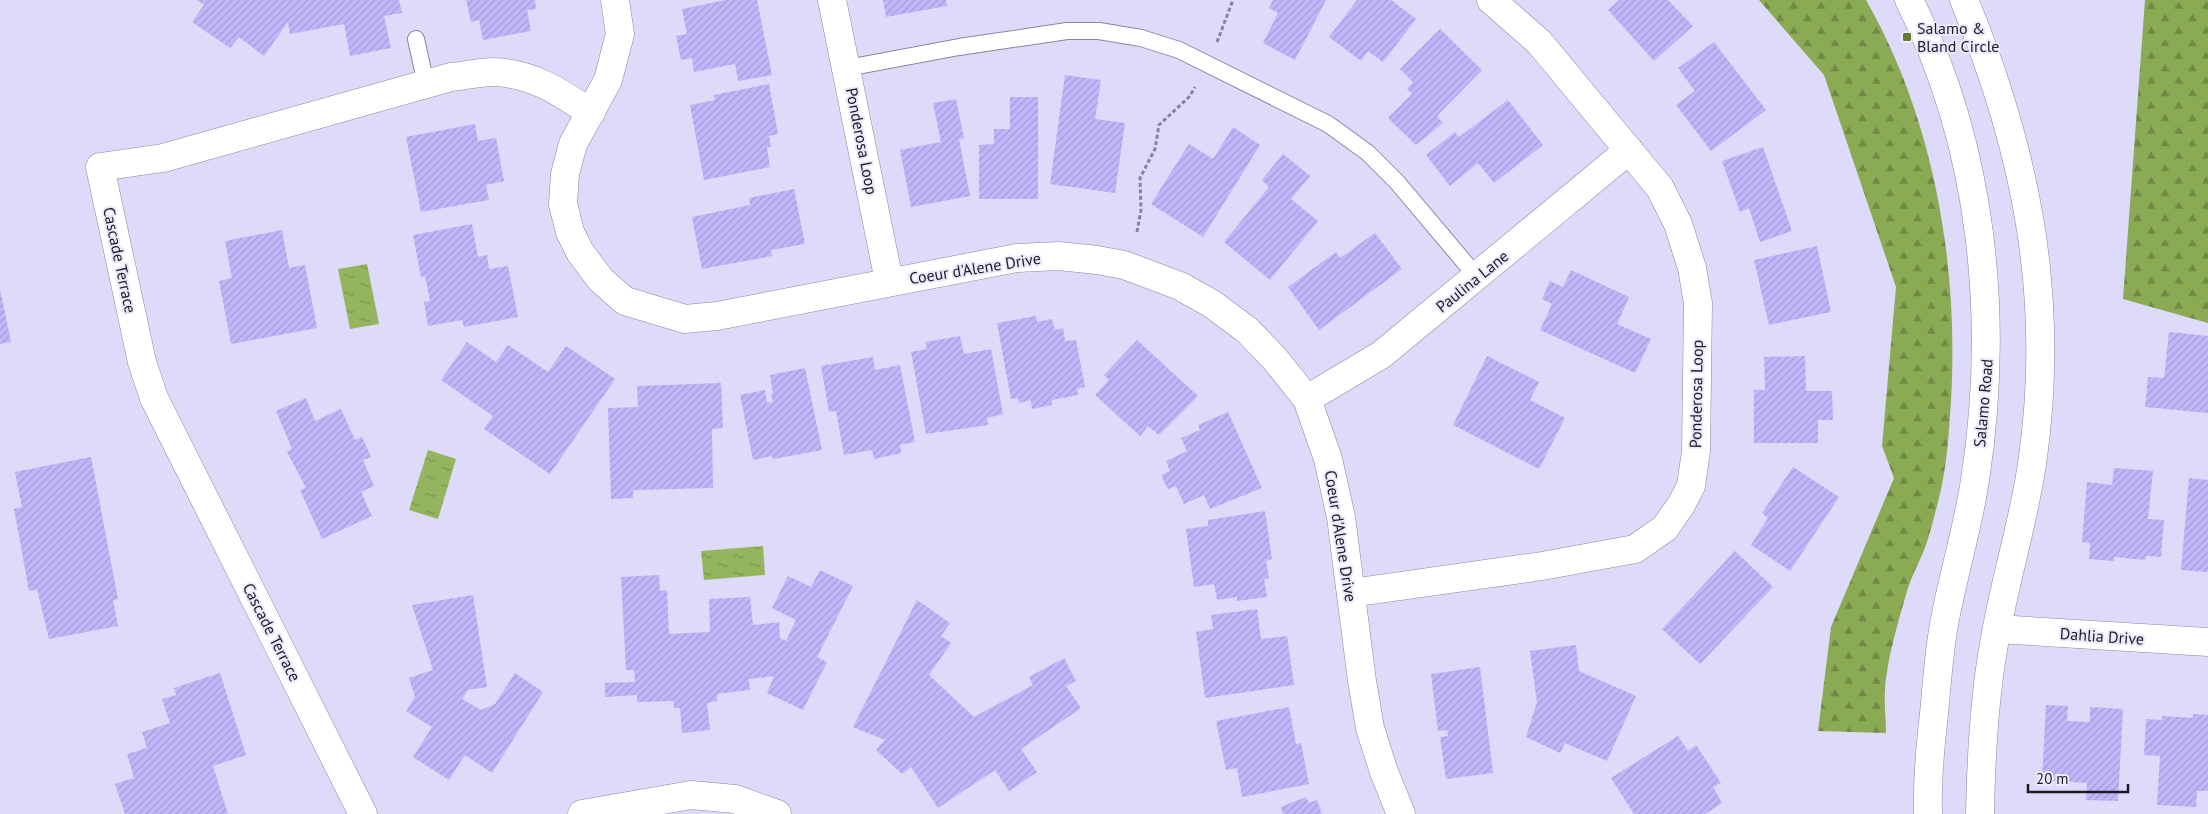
<svg xmlns="http://www.w3.org/2000/svg" width="2208" height="814" viewBox="0 0 2208 814" font-family="'PT Sans',sans-serif">
<defs>
<pattern id="forest-firs" width="22" height="20" patternUnits="userSpaceOnUse" patternTransform="scale(1.25)"><rect width="22" height="20" fill="#8aaa53"/><path d="M5 1l3.5 6h-7zM16 11l3.5 6h-7z" fill="#708a45"/></pattern>
<pattern id="water-ripples" width="26" height="14" patternUnits="userSpaceOnUse" patternTransform="scale(1.25)"><rect width="26" height="14" fill="#94b55e"/><path d="M2 4q2-2 4 0t4 0M15 11q2-2 4 0t4 0" fill="none" stroke="#78924d"/></pattern>
<pattern id="building-hatch" width="6" height="6" patternUnits="userSpaceOnUse" patternTransform="scale(1.25)"><rect width="6" height="6" fill="#c0b6fa"/><path d="M-1 1l2-2M0 6l6-6M5 7l2-2" fill="none" stroke="#a49cd6"/></pattern>
</defs>
<rect width="100%" height="100%" fill="#dedaf9"/>
<g fill="url(#forest-firs)">
<path d="M1759,0h107c68,119 93,265 85,400 -2,32 -4,66 -12,98 -4,15 -8,32 -13,47 -6,16 -14,30 -19,46 -8,28 -21,72 -22,100 -1,14 1,28 1,42l-68,-2 13,-104 63,-149 -12,-32 14,-159 -72,-212z"/>
<polygon points="2145,0 2208,0 2208,323 2123,299"/>
</g>
<g fill="url(#water-ripples)">
<polygon points="367,264 379,324 350,329 338,269"/>
<polygon points="428,450 456,459 438,519 409,510"/>
<polygon points="763,546 765,575 704,580 701,551"/>
</g>
<g fill="url(#building-hatch)">
<polygon points="197,0 399,0 402,13 384,16 391,48 350,56 344,24 290,34 288,22 264,56 239,37 230,48 192,22 204,5"/>
<polygon points="466,0 535,0 536,9 527,10 531,31 483,40 479,20 471,22"/>
<polygon points="726,0 757,0 772,75 738,81 735,64 694,72 692,58 681,60 676,36 687,34 682,9"/>
<polygon points="883,0 946,0 947,6 886,17"/>
<polygon points="1273,0 1326,0 1295,60 1263,43 1278,13 1269,8"/>
<polygon points="1357,0 1391,0 1416,19 1383,62 1368,51 1361,61 1329,37"/>
<polygon points="1619,0 1668,0 1693,26 1654,61 1608,10"/>
<polygon points="1440,29 1482,70 1437,116 1443,123 1416,145 1388,118 1412,94 1407,89 1413,82 1400,69"/>
<polygon points="1714,42 1766,110 1711,151 1676,105 1695,91 1678,68"/>
<polygon points="1065,75 1101,80 1095,119 1125,123 1115,193 1050,184"/>
<polygon points="769,84 778,134 769,136 771,147 767,147 770,167 704,180 690,105 715,100 714,95"/>
<polygon points="1010,97 1038,97 1038,199 979,199 979,145 994,144 994,129 1010,129"/>
<polygon points="956,99 964,138 959,139 970,196 911,207 900,150 941,142 933,103"/>
<polygon points="1508,100 1543,145 1494,183 1478,163 1450,186 1426,155 1455,132 1459,137"/>
<polygon points="475,124 478,141 496,138 504,181 486,185 489,200 421,212 406,137"/>
<polygon points="1233,127 1260,145 1203,237 1151,204 1189,144 1213,159"/>
<polygon points="1763,147 1792,231 1760,242 1749,208 1740,212 1722,161"/>
<polygon points="1283,154 1310,176 1291,199 1318,221 1270,280 1224,242 1269,187 1262,180"/>
<polygon points="794,189 805,244 771,250 772,256 702,269 692,217 750,205 749,198"/>
<polygon points="472,224 478,257 487,255 489,269 508,266 518,317 464,327 462,320 428,326 424,302 430,301 425,276 421,277 413,235"/>
<polygon points="282,230 289,268 305,265 317,328 231,344 219,281 232,278 225,241"/>
<polygon points="1375,233 1402,269 1319,330 1288,287 1336,252 1340,258"/>
<polygon points="1817,246 1831,312 1769,325 1754,260"/>
<polygon points="1571,270 1629,297 1617,324 1651,339 1635,373 1540,330 1552,304 1542,299 1550,281 1563,287"/>
<polygon points="0,289 11,342 0,344"/>
<polygon points="1036,316 1037,322 1052,319 1055,330 1063,328 1065,341 1076,340 1085,387 1077,389 1078,395 1052,400 1052,405 1032,409 1031,400 1019,403 1018,398 1011,399 997,323"/>
<polygon points="2169,332 2208,336 2208,413 2145,407 2148,377 2164,378"/>
<polygon points="960,336 964,354 991,349 1003,414 987,418 988,425 926,434 911,352 927,349 925,342"/>
<polygon points="1137,340 1198,396 1159,435 1148,426 1140,436 1095,395 1109,380 1104,375"/>
<polygon points="467,342 496,362 508,345 548,372 566,346 615,379 550,474 484,429 493,416 441,380"/>
<polygon points="1487,356 1539,382 1530,400 1565,418 1539,469 1453,425"/>
<polygon points="1805,356 1806,391 1832,391 1833,420 1818,420 1818,443 1754,443 1754,390 1765,390 1764,357"/>
<polygon points="873,357 875,370 900,365 915,442 900,445 901,453 874,459 872,450 844,455 836,411 829,412 821,366"/>
<polygon points="805,368 822,450 773,459 772,456 753,460 740,395 765,390 767,403 773,402 771,394 773,394 770,375"/>
<polygon points="721,383 723,428 712,429 713,488 633,490 633,498 611,499 608,408 638,407 637,386"/>
<polygon points="306,398 315,421 341,409 355,440 362,437 371,457 363,460 374,486 361,492 372,516 322,539 300,490 306,488 287,452 292,449 276,411"/>
<polygon points="1228,412 1262,488 1210,509 1204,495 1184,504 1176,486 1168,489 1161,475 1170,471 1166,461 1187,451 1181,438 1200,430 1198,425"/>
<polygon points="91,457 118,599 113,600 118,626 49,639 37,589 29,591 14,509 22,507 15,472"/>
<polygon points="1793,467 1839,497 1790,571 1751,545 1768,518 1762,513"/>
<polygon points="2114,468 2153,471 2148,519 2164,520 2161,557 2146,556 2145,560 2114,557 2114,561 2089,559 2090,543 2082,542 2087,482 2112,485"/>
<polygon points="2189,478 2208,480 2208,572 2181,570"/>
<polygon points="1265,511 1272,559 1266,561 1269,578 1264,579 1267,597 1237,601 1237,597 1217,600 1214,584 1194,587 1186,529 1208,526 1208,520"/>
<polygon points="1735,551 1773,587 1700,664 1662,629"/>
<polygon points="820,570 853,586 817,657 827,662 803,710 767,693 774,676 749,679 750,690 717,694 717,701 707,703 710,730 682,733 680,708 674,708 674,701 637,702 637,695 605,697 605,683 635,682 634,670 626,670 621,577 659,575 660,591 667,590 669,634 710,632 709,599 750,597 753,625 779,622 780,638 786,641 796,620 772,608 788,576 811,587"/>
<polygon points="473,595 487,687 468,690 462,699 481,710 495,704 515,673 543,692 492,773 465,755 449,780 413,757 432,727 406,711 415,697 409,678 433,670 412,605"/>
<polygon points="917,600 950,623 941,636 951,643 929,675 974,717 1033,685 1029,677 1064,658 1076,681 1066,686 1081,708 1021,749 1037,772 1009,791 995,770 938,808 911,767 902,774 876,750 885,740 853,727"/>
<polygon points="1257,609 1261,639 1287,636 1294,685 1205,698 1196,632 1213,629 1211,615"/>
<polygon points="1576,645 1579,671 1636,696 1607,761 1565,743 1560,753 1526,737 1537,702 1530,651"/>
<polygon points="1480,667 1493,773 1446,779 1440,737 1448,736 1447,730 1438,731 1431,674"/>
<polygon points="220,673 246,755 213,766 228,814 125,814 115,784 134,778 127,754 147,748 142,732 170,723 162,699 176,695 174,688"/>
<polygon points="2046,705 2068,706 2067,721 2090,722 2090,707 2123,709 2118,801 2086,800 2087,783 2042,780"/>
<polygon points="1289,707 1296,744 1301,743 1309,784 1242,797 1237,768 1226,770 1216,721"/>
<polygon points="2193,714 2208,715 2208,791 2197,791 2196,807 2157,805 2160,756 2144,755 2146,719 2162,720 2162,716 2193,718"/>
<polygon points="1678,736 1688,751 1696,745 1721,783 1713,787 1722,803 1705,814 1634,814 1611,778"/>
<polygon points="1306,797 1309,803 1317,800 1322,814 1283,814 1281,807"/>
</g>
<g fill="none" stroke-linecap="round" stroke-linejoin="round">
<defs>
<g id="lane">
<polyline points="416,39 426,84"/>
<polyline points="847,68 959,47 1067,31 1099,31 1141,38 1179,50 1328,124 1368,153 1397,182 1477,277"/>
</g>
<g id="street">
<polyline points="615,0 620,34 608,80 573,144 565,174 563,204 570,232 580,252 601,280 625,301 685,319 717,316 1017,258 1059,256 1097,260 1124,265 1180,286 1212,304 1247,330 1274,358 1307,399 1328,459 1341,517 1362,681 1370,728 1384,772 1401,814"/>
<polyline points="832,0 889,281"/>
<polyline points="1307,399 1381,355 1629,150"/>
<polyline points="1351,593 1542,566 1635,549 1665,528 1681,505 1691,486 1696,451 1698,303 1692,268 1678,224 1660,188 1621,141 1539,42 1491,0"/>
<polyline points="1997,629 2208,642"/>
<path d="M363,814l-209,-416 -12,-36 -42,-195 63,-9 288,-81c13,-1 28,-5 42,-5 39,1 67,20 98,41"/>
<polyline points="582,814 691,795 735,799 777,814"/>
</g>
<g id="secondary">
<path d="M1909,0c74,146 91,319 66,480 -7,47 -21,92 -30,139 -6,31 -8,63 -11,95 -4,34 -7,66 -6,100"/>
<path d="M1964,0c63,152 92,300 68,464 -9,61 -28,119 -38,180 -10,56 -13,113 -14,170"/>
</g>
</defs>
<use href="#lane" stroke="#8a86a3" stroke-width="18"/>
<use href="#street" stroke="#8a86a3" stroke-width="29"/>
<use href="#secondary" stroke="#8a86a3" stroke-width="29"/>
<g stroke="#87849a" stroke-width="3" stroke-dasharray="4 2.5" stroke-linecap="butt">
<polyline points="1217,42 1233,0"/>
<polyline points="1137,232 1141,210 1140,178 1155,149 1159,125 1189,97 1195,87"/>
</g>
<use href="#lane" stroke="#fff" stroke-width="16"/>
<use href="#street" stroke="#fff" stroke-width="28"/>
<use href="#secondary" stroke="#fff" stroke-width="28"/>
</g>
<rect fill="#637e32" stroke="#ebe9fc" stroke-width="2" x="1902" y="32" width="10" height="10" rx="2.5"/>
<g text-anchor="middle" dominant-baseline="central" stroke-width="4" stroke-linejoin="round" paint-order="stroke">
<g font-size="16" fill="#1b1a25" stroke="#ebe9fc" text-anchor="start">
<text x="1917" y="28">Salamo &amp;<tspan x="1917" dy="18">Bland Circle</tspan></text>
</g>
<g font-size="16" fill="#1b1a25" stroke="#ebe9fc">
<text transform="translate(862 141) rotate(79)">Ponderosa Loop</text>
<text transform="translate(120 260) rotate(78)">Cascade Terrace</text>
<text transform="translate(975 268) rotate(-9)">Coeur d'Alene Drive</text>
<text transform="translate(1472 281) rotate(-39)">Paulina Lane</text>
<text transform="translate(1696 394) rotate(-89)">Ponderosa Loop</text>
<text transform="translate(1983 403) rotate(-85)">Salamo Road</text>
<text transform="translate(1341 536) rotate(81)">Coeur d'Alene Drive</text>
<text transform="translate(272 632) rotate(63)">Cascade Terrace</text>
<text transform="translate(2102 636) rotate(4)">Dahlia Drive</text>
</g>
</g>
<path d="M2028 784v8h100v-8" fill="none" stroke="#1b1a25" stroke-width="2.5"/>
<text x="2036" y="784" font-size="15" fill="#1b1a25" stroke="#ebe9fc" stroke-width="4" paint-order="stroke">20 m</text>
</svg>
